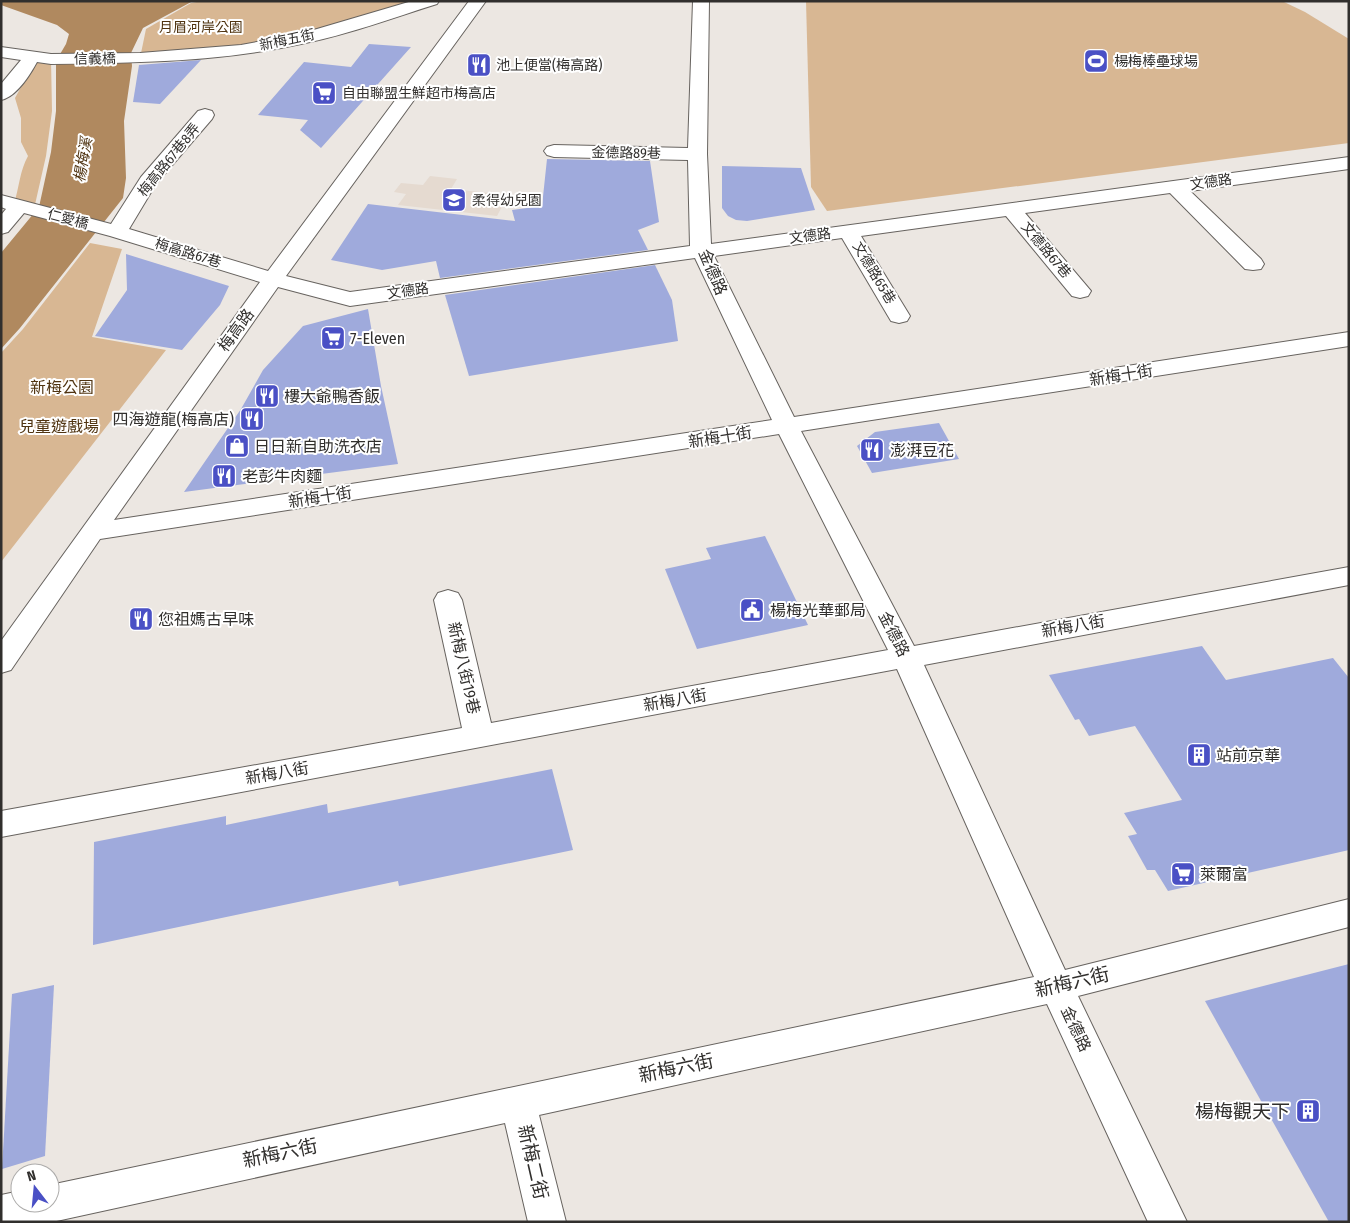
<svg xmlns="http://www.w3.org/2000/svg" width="1350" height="1223" viewBox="0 0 1350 1223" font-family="'Fira Sans Condensed','Noto Sans TC',sans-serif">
<rect width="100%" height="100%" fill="#ece7e2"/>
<polygon fill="#e5dad0" points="430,176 457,179 451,189 508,195 497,216 398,205 406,194 394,192 401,183 423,185"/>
<g fill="#d8b793">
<polygon points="202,1 431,1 302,39 140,58 146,29 191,3"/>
<polygon points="806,1 1282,1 1305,12 1349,39 1349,143 827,211 811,187"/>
<path d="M37,58l14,1 1,52 -6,45 -12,53 -20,-5c5,-16 6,-34 14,-48l-7,-14v-24l-6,-20z"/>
<polygon points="90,243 122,249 92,337 166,350 1,562 1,353 23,329"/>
</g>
<polygon fill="#b0895f" points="1,1 193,1 143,28 131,53 132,66 124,121 126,178 123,198 20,328 1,349 1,253 39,207 51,152 56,111 56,61 66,44 69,34 57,25 1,5"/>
<g fill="#9faadc">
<polygon points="369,44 411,47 321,148 300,130 308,120 258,115 304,62 351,67"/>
<polygon points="201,60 160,104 133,102 139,65"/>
<polygon points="547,159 650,161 659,222 638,230 648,250 440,278 436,261 382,270 331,260 368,204 515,221 512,210 542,206"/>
<polygon points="722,166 801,168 815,210 747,221 736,220 728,216 722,208"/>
<polygon points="126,254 229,286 220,305 182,350 95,336 127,290"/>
<polygon points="655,265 672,300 678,341 469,376 445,295"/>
<polygon points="368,309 381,386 398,464 184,492 241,409 263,370 303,326"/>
<polygon points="939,423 959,459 872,473 857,446 875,432"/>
<polygon points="765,536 808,625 697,649 665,569 711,559 706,548"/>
<polygon points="1202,646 1226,680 1333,658 1349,678 1349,850 1168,891 1155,870 1147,870 1128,836 1137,834 1124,813 1182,800 1135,726 1089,736 1079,719 1075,720 1049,675"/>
<polygon points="552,769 573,850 399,886 398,881 93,945 94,842 226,816 226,825 327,804 328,813"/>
<polygon points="1349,964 1349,1222 1329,1222 1205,1001"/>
<polygon points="54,985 45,1156 2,1169 12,994"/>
</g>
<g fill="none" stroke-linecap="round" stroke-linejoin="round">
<defs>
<g id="minor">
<path d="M412,1h27l-2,3c-45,14 -90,31 -136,40 -82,18 -166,19 -250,20l-14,-2c-7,13 -21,35 -36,38v-16l20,-24 -20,-3v-10l50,7 89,-1 101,-8 59,-11z"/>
<path d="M469,1h17l-200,275 64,16 340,-46 -2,-86 -134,-3 -7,-2 -3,-4 3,-4 7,-2 134,3 5,-147h16l-2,153 4,90 638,-87v12l-159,22 71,68 3,5 -3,5 -8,1 -8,-1 -75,-76 -145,20 66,78 -3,5 -8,2 -8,-2 -66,-80 -145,20 49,80 -3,5 -8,2 -8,-2 -3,-5 -46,-78 -128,18 80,161 555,-85v14l-548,85 113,215 435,-79v18l-425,80 141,305 284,-71v28l-271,69 109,226h-39l-101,-218 -508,111 27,107h-38l-23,-99 -453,99h-51v-27l19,-4v12h30v-18l984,-208 -137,-308 -896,168v-26l461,-83 -28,-128 4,-7 10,-3 10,3 4,7 29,123 397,-73 -109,-216 -679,105 -89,131 -10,3v-32l259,-359 -150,-46 -86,-23 -16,19 -7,2v-19l5,-6 -5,-2v-12l110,29 30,-47 57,-66 7,-2 7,2 2,4 -2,4 -56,65 -27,45 139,42zM695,258l77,162 -658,100 164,-233 72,19z"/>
</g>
</defs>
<use href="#minor" stroke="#67635f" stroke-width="2"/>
<use href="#minor" fill="#fff" fill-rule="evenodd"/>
</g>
<defs>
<symbol id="stadium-square" viewBox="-11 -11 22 22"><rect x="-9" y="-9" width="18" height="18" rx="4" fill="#4a50c5" stroke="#fff"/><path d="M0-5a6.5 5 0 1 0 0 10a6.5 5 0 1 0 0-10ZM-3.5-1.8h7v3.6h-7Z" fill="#fff"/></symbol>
<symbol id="restaurant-square" viewBox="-11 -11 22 22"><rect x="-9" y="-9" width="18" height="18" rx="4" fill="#4a50c5" stroke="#fff"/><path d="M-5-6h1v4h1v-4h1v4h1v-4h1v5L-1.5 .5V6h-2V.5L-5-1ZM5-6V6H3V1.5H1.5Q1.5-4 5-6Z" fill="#fff"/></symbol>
<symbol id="supermarket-square" viewBox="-11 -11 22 22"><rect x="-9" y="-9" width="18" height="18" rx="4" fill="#4a50c5" stroke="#fff"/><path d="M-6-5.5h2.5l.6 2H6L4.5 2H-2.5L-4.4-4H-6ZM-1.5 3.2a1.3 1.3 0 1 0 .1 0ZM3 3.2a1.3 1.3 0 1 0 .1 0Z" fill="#fff"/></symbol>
<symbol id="school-square" viewBox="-11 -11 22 22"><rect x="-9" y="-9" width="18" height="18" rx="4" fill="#4a50c5" stroke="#fff"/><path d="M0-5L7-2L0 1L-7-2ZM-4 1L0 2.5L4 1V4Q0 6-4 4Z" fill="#fff"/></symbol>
<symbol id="shop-square" viewBox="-11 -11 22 22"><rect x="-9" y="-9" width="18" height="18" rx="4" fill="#4a50c5" stroke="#fff"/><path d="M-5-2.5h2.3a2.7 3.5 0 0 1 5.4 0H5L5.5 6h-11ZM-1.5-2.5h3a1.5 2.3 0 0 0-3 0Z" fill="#fff"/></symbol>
<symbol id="civic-square" viewBox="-11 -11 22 22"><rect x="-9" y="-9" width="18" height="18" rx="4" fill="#4a50c5" stroke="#fff"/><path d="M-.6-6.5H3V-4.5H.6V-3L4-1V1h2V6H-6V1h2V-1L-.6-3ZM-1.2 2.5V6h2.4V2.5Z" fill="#fff"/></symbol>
<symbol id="building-square" viewBox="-11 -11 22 22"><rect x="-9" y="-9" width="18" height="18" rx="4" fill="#4a50c5" stroke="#fff"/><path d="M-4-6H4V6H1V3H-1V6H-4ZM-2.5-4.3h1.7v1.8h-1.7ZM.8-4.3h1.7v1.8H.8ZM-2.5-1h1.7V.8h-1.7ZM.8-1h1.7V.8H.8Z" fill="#fff"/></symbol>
</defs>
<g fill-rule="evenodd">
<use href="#stadium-square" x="1082" y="47" width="28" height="28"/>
<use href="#restaurant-square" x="465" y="51" width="28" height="28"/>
<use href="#supermarket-square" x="310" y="79" width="28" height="28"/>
<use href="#school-square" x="440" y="186" width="28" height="28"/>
<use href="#supermarket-square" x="319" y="324" width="28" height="28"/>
<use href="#restaurant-square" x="253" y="382" width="28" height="28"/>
<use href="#restaurant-square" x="238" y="405" width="28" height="28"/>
<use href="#shop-square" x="223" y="432" width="28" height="28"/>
<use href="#restaurant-square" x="858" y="436" width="28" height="28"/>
<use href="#restaurant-square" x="210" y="462" width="28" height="28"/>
<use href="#civic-square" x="738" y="596" width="28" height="28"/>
<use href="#restaurant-square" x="127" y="605" width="28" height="28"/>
<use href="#building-square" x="1185" y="741" width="28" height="28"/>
<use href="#supermarket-square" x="1169" y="860" width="28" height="28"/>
<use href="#building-square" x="1294" y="1097" width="28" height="28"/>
</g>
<g text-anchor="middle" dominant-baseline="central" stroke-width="4" stroke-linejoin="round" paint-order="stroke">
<g font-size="14" fill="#503411" stroke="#fff">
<text x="201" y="27">月眉河岸公園</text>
</g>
<g font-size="14" fill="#312f2d" stroke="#fff">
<text transform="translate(287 40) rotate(-12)">新梅五街</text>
<text transform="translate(95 59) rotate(-1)">信義橋</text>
<text transform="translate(626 153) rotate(1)">金德路89巷</text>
<text transform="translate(169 160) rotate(-51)">梅高路67巷8弄</text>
<text transform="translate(1211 182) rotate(-8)">文德路</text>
<text transform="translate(68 219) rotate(15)">仁愛橋</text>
<text transform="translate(810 236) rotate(-7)">文德路</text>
<text transform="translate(1046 250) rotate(50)">文德路67巷</text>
<text transform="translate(188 253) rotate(17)">梅高路67巷</text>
<text transform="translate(874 273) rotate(59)">文德路65巷</text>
<text transform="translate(408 291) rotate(-8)">文德路</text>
</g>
<g font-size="14" fill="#312f2d" stroke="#fff" text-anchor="start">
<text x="1114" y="61">楊梅棒壘球場</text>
<text x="496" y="65">池上便當(梅高路)</text>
<text x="342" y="93">自由聯盟生鮮超市梅高店</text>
<text x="472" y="200">柔得幼兒園</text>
</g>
<g font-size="15" font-style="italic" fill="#4f3311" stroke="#fff">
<text transform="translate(83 160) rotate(-80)">楊梅溪</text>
</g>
<g font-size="16" fill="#312f2d" stroke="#fff">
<text transform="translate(713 272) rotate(67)">金德路</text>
<text transform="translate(236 330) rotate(-54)">梅高路</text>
<text transform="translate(1121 375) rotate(-9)">新梅十街</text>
<text transform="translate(720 437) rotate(-9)">新梅十街</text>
<text transform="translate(320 497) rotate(-9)">新梅十街</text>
<text transform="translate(1073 626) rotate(-10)">新梅八街</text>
<text transform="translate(894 634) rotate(63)">金德路</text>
<text transform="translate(464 668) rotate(77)">新梅八街19巷</text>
<text transform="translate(675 700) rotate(-10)">新梅八街</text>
<text transform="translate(277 773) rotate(-10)">新梅八街</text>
<text transform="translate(1076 1029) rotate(65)">金德路</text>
</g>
<g font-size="16" fill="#312f2d" stroke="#fff" text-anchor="start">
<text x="350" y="338">7-Eleven</text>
<text x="284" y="396">樓大爺鴨香飯</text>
<text x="234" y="419" text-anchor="end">四海遊龍(梅高店)</text>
<text x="254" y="446">日日新自助洗衣店</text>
<text x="890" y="450">澎湃豆花</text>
<text x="242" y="476">老彭牛肉麵</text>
<text x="770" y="610">楊梅光華郵局</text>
<text x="158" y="619">您祖媽古早味</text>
<text x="1216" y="755">站前京華</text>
<text x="1200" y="874">萊爾富</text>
</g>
<g font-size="16" fill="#503411" stroke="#fff">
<text x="62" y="387">新梅公園</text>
<text x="59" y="426">兒童遊戲場</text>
</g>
<g font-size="19" fill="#312f2d" stroke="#fff">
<text transform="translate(1072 982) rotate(-13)">新梅六街</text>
<text transform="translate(676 1068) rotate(-12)">新梅六街</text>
<text transform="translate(280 1153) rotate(-12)">新梅六街</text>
<text transform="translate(533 1162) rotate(77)">新梅二街</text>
</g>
<g font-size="19" fill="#312f2d" stroke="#fff" text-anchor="end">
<text x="1290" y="1111">楊梅觀天下</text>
</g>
</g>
<rect width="1350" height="1223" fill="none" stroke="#312f2d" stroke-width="5"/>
<g transform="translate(35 1188) rotate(344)"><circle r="24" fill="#ffffff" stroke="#adacab"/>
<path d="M0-4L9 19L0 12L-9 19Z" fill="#4a50c5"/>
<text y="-8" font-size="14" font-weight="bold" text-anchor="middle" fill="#312f2d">N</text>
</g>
</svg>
